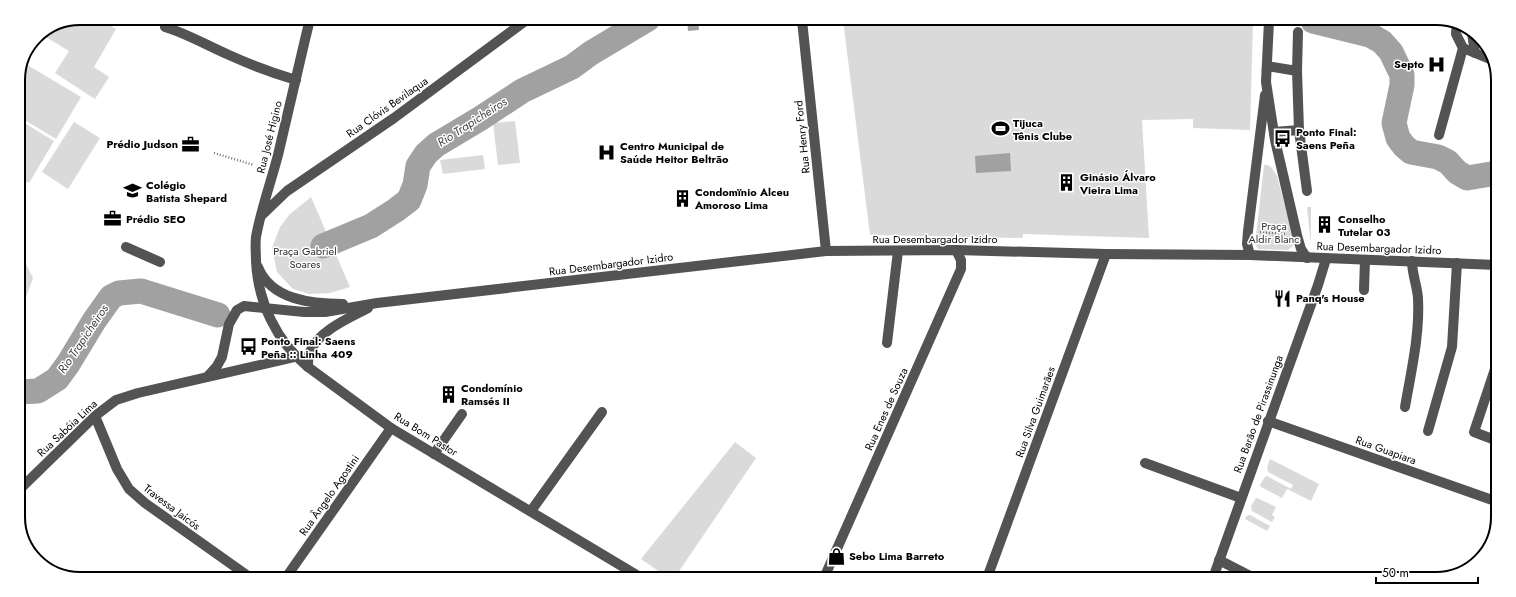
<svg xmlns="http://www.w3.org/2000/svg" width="1516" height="597" viewBox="0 0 1516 597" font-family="Jost,sans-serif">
<rect width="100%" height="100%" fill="#fff"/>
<g fill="#dadada">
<polygon points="80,18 98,18 116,29 94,67 109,77 95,99 55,73 69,51 41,34"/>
<polygon points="843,20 1253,21 1250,130 1193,128 1193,119 1142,120 1149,238 1023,234 1023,238 870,235"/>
<polygon points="24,63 81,97 56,139 18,116 18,76"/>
<polygon points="18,119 54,141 29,183 18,177"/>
<polygon points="515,121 520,163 498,165 493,123"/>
<polygon points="74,122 100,138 68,189 42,172"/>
<polygon points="483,155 485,169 443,174 440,160"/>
<polygon points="1264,165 1268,165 1272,168 1277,176 1295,244 1288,250 1258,249 1255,244"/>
<polygon points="18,181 26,185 18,199"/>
<polygon points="311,197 350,287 330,293 309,294 293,289 277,272 272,248 280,227 289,215"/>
<polygon points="1307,207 1311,207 1311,245"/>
<polygon points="18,247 33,278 26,297 18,306"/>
<polygon points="735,442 756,458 675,577 667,577 641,559"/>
<polygon points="1270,459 1319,484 1311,501 1287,489 1282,498 1261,487 1260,485 1264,478 1267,476 1291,489 1293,485 1268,472 1267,468"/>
<polygon points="1256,498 1257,498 1276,507 1272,515 1275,517 1272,522 1252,511 1251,506"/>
<polygon points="1250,515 1270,526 1267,531 1245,519 1246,516"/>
</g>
<g fill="#a1a1a1">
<polygon points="687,19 698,20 699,30 688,31"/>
<polygon points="1010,153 1011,171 976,173 975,156"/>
</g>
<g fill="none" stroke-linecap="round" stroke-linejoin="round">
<g stroke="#a1a1a1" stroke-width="25">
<polyline points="1313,21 1370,35 1382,42 1391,52 1402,75 1402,85 1394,123 1398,138 1404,146 1411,152 1438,157 1448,162 1457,172 1467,178 1497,173"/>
<polyline points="323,246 371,226 396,210 409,200 415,185 418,166 426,154 436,145 481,118 522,91 572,67 591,53 648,19"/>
<polyline points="18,392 38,391 57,379 68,364 94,321 111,297 119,293 141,291 218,315"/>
</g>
<g stroke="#757575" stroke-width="2.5" stroke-dasharray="1 2" stroke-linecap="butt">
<polyline points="214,153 254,165"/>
<polyline points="1260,232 1286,234"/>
</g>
<g stroke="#535353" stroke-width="10">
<path d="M310,19c-11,45 -21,90 -32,136 -7,27 -17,54 -22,82 -1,8 0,16 0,24 2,41 20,80 52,106l83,61 249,149"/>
<polyline points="802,20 826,251"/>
<polyline points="1269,21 1266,82 1275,140 1297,235 1301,249 1307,258"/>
<polyline points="1457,22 1456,34 1463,48"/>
<path d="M165,27c23,7 43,19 64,28 22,10 44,18 67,25"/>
<polyline points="1472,33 1475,53"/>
<polyline points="1463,48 1492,60"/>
<polyline points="1267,66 1297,71 1299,130 1274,132"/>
<polyline points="1297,71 1298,32"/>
<polyline points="1299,130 1307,191"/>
<polyline points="1439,135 1463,48"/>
<polyline points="262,215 287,191 394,118 528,19"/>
<polyline points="126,247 160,262"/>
<polyline points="1250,255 1247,244 1248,231 1265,95"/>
<path d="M258,267c13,33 54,37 85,37"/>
<polyline points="1364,290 1365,260"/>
<polyline points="887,343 898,251"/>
<path d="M308,367c0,-5 0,-11 2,-15 8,-21 39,-34 58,-44"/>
<polyline points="208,376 217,366 222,357 229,324 237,310 244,306 304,312 325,312 377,303 826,251 956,250 1106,254 1250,255 1497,265"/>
<path d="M1405,407c6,-35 15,-73 13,-109 -1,-13 -6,-24 -6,-37"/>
<polyline points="95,416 117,469 129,489 145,503 248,576"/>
<polyline points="1268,421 1495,501"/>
<polyline points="1428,431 1452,347 1457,263"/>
<polyline points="1495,440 1474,432 1496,366"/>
<polyline points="434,454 462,414"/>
<polyline points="1145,463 1241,498"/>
<polyline points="18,491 95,416 116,400 138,393 295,357"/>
<polyline points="531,511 602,412"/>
<polyline points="1219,560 1256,579"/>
<polyline points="287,576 391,428"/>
<polyline points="824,578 961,269 961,260 956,250"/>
<polyline points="987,578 1106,254"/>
<polyline points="1213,578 1318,285 1326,259"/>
</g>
</g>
<defs>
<symbol id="hospital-bare" viewBox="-9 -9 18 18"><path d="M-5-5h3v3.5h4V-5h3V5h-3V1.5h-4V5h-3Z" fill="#000" stroke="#fff" stroke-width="2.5" paint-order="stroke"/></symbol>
<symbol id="stadium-bare" viewBox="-9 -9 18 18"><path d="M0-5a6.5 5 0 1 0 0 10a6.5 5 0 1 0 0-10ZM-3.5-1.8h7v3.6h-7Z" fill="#000" stroke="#fff" stroke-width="2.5" paint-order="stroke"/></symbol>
<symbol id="bus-bare" viewBox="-9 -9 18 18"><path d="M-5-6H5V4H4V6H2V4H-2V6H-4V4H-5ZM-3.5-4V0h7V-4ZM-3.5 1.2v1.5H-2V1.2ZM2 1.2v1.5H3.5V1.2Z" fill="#000" stroke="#fff" stroke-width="2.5" paint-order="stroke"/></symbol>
<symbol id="office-bare" viewBox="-9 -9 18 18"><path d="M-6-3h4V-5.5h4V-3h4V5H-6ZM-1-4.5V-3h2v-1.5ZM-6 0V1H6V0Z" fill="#000" stroke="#fff" stroke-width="2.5" paint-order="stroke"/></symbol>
<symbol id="building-bare" viewBox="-9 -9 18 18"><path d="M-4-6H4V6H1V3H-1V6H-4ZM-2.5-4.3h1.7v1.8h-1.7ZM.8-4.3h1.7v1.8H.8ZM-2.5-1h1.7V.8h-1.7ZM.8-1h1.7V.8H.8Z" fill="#000" stroke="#fff" stroke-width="2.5" paint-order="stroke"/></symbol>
<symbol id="school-bare" viewBox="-9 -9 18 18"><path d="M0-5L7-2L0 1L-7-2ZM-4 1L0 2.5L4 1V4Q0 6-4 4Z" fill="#000" stroke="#fff" stroke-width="2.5" paint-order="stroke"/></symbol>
<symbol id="restaurant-bare" viewBox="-9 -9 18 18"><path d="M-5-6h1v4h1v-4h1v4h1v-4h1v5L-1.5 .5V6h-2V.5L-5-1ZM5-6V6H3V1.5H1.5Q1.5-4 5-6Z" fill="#000" stroke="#fff" stroke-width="2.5" paint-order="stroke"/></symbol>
<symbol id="shop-bare" viewBox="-9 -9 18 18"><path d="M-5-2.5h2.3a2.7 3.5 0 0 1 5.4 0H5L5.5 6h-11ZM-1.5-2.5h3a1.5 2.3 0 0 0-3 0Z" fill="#000" stroke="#fff" stroke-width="2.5" paint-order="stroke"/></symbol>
</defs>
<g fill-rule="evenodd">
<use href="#hospital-bare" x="1424" y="52" width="25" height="25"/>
<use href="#stadium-bare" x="988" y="116" width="25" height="25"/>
<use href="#bus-bare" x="1270" y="126" width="25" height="25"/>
<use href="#office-bare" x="178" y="132" width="25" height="25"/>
<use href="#hospital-bare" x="594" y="140" width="25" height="25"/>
<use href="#building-bare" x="1054" y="170" width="25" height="25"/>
<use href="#school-bare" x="120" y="178" width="25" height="25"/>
<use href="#building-bare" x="670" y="186" width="25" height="25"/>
<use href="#office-bare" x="100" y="206" width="25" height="25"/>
<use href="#building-bare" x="1312" y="212" width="25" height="25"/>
<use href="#restaurant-bare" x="1270" y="286" width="25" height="25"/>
<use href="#bus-bare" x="236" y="334" width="25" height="25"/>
<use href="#building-bare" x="436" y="382" width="25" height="25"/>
<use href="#shop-bare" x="824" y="544" width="25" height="25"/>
</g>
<g text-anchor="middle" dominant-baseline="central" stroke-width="3" stroke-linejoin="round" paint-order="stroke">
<g font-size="11" font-weight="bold" fill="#000" stroke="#fff" text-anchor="start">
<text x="1424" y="64" text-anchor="end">Septo</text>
<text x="1013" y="123">Tijuca<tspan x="1013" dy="13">Tênis Clube</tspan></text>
<text x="1296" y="132">Ponto Final:<tspan x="1296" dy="13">Saens Peña</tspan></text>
<text x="178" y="144" text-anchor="end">Prédio Judson</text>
<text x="620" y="146">Centro Municipal de<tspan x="620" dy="13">Saúde Heitor Beltrão</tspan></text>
<text x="1080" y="177">Ginásio Álvaro<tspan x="1080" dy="13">Vieira Lima</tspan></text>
<text x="146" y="185">Colégio<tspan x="146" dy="13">Batista Shepard</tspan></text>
<text x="695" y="192">Condomïnio Alceu<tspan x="695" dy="13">Amoroso Lima</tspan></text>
<text x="126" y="219">Prédio SEO</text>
<text x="1338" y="219">Conselho<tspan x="1338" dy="13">Tutelar 03</tspan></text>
<text x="1296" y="298">Panq's House</text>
<text x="261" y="341">Ponto Final: Saens<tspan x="261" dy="13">Peña :: Linha 409</tspan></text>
<text x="461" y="388">Condomínio<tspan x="461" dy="13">Ramsés II</tspan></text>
<text x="849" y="556">Sebo Lima Barreto</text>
</g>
<g font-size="11" fill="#000" stroke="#fff">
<text transform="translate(387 107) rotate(-35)">Rua Clóvis Bevilaqua</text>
<text transform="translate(269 137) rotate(-76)">Rua José Higino</text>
<text transform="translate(802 137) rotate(-96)">Rua Henry Ford</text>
<text x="935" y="239">Rua Desembargador Izidro</text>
<text transform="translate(1379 248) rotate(2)">Rua Desembargador Izidro</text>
<text transform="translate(611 264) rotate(-7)">Rua Desembargador Izidro</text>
<text transform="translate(886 409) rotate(-66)">Rua Enes de Souza</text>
<text transform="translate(1035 412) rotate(-70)">Rua Silva Guimarães</text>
<text transform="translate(1258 414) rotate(-70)">Rua Barão de Pirassinunga</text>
<text transform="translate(67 428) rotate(-43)">Rua Sabóia Lima</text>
<text transform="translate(426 434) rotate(32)">Rua Bom Pastor</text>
<text transform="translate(1386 450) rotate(20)">Rua Guapiara</text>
<text transform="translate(329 495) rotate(-55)">Rua Ângelo Agostini</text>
<text transform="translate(172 507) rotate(37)">Travessa Jaicós</text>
</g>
<g font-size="11" fill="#313131" stroke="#fff">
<text x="1274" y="226">Praça<tspan x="1274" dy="13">Aldir Blanc</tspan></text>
<text x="305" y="251">Praça Gabriel<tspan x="305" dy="13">Soares</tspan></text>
</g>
<g font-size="12" font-style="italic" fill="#424242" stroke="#fff">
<text transform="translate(472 122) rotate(-33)">Rio Trapicheiros</text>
<text transform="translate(83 339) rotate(-56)">Rio Trapicheiros</text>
</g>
</g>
<path d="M0 0H1516V597H0ZM80 25H1436A55 55 0 0 1 1491 80V517A55 55 0 0 1 1436 572H80A55 55 0 0 1 25 517V80A55 55 0 0 1 80 25Z" fill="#fff" fill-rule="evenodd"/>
<path fill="none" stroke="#000" stroke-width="2" d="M80 25H1436A55 55 0 0 1 1491 80V517A55 55 0 0 1 1436 572H80A55 55 0 0 1 25 517V80A55 55 0 0 1 80 25Z"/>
<path d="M1376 577v6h102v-6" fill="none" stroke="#000000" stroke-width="2"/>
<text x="1382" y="577" font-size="12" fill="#000000" stroke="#ffffff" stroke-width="3" paint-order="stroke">50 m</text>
</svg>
